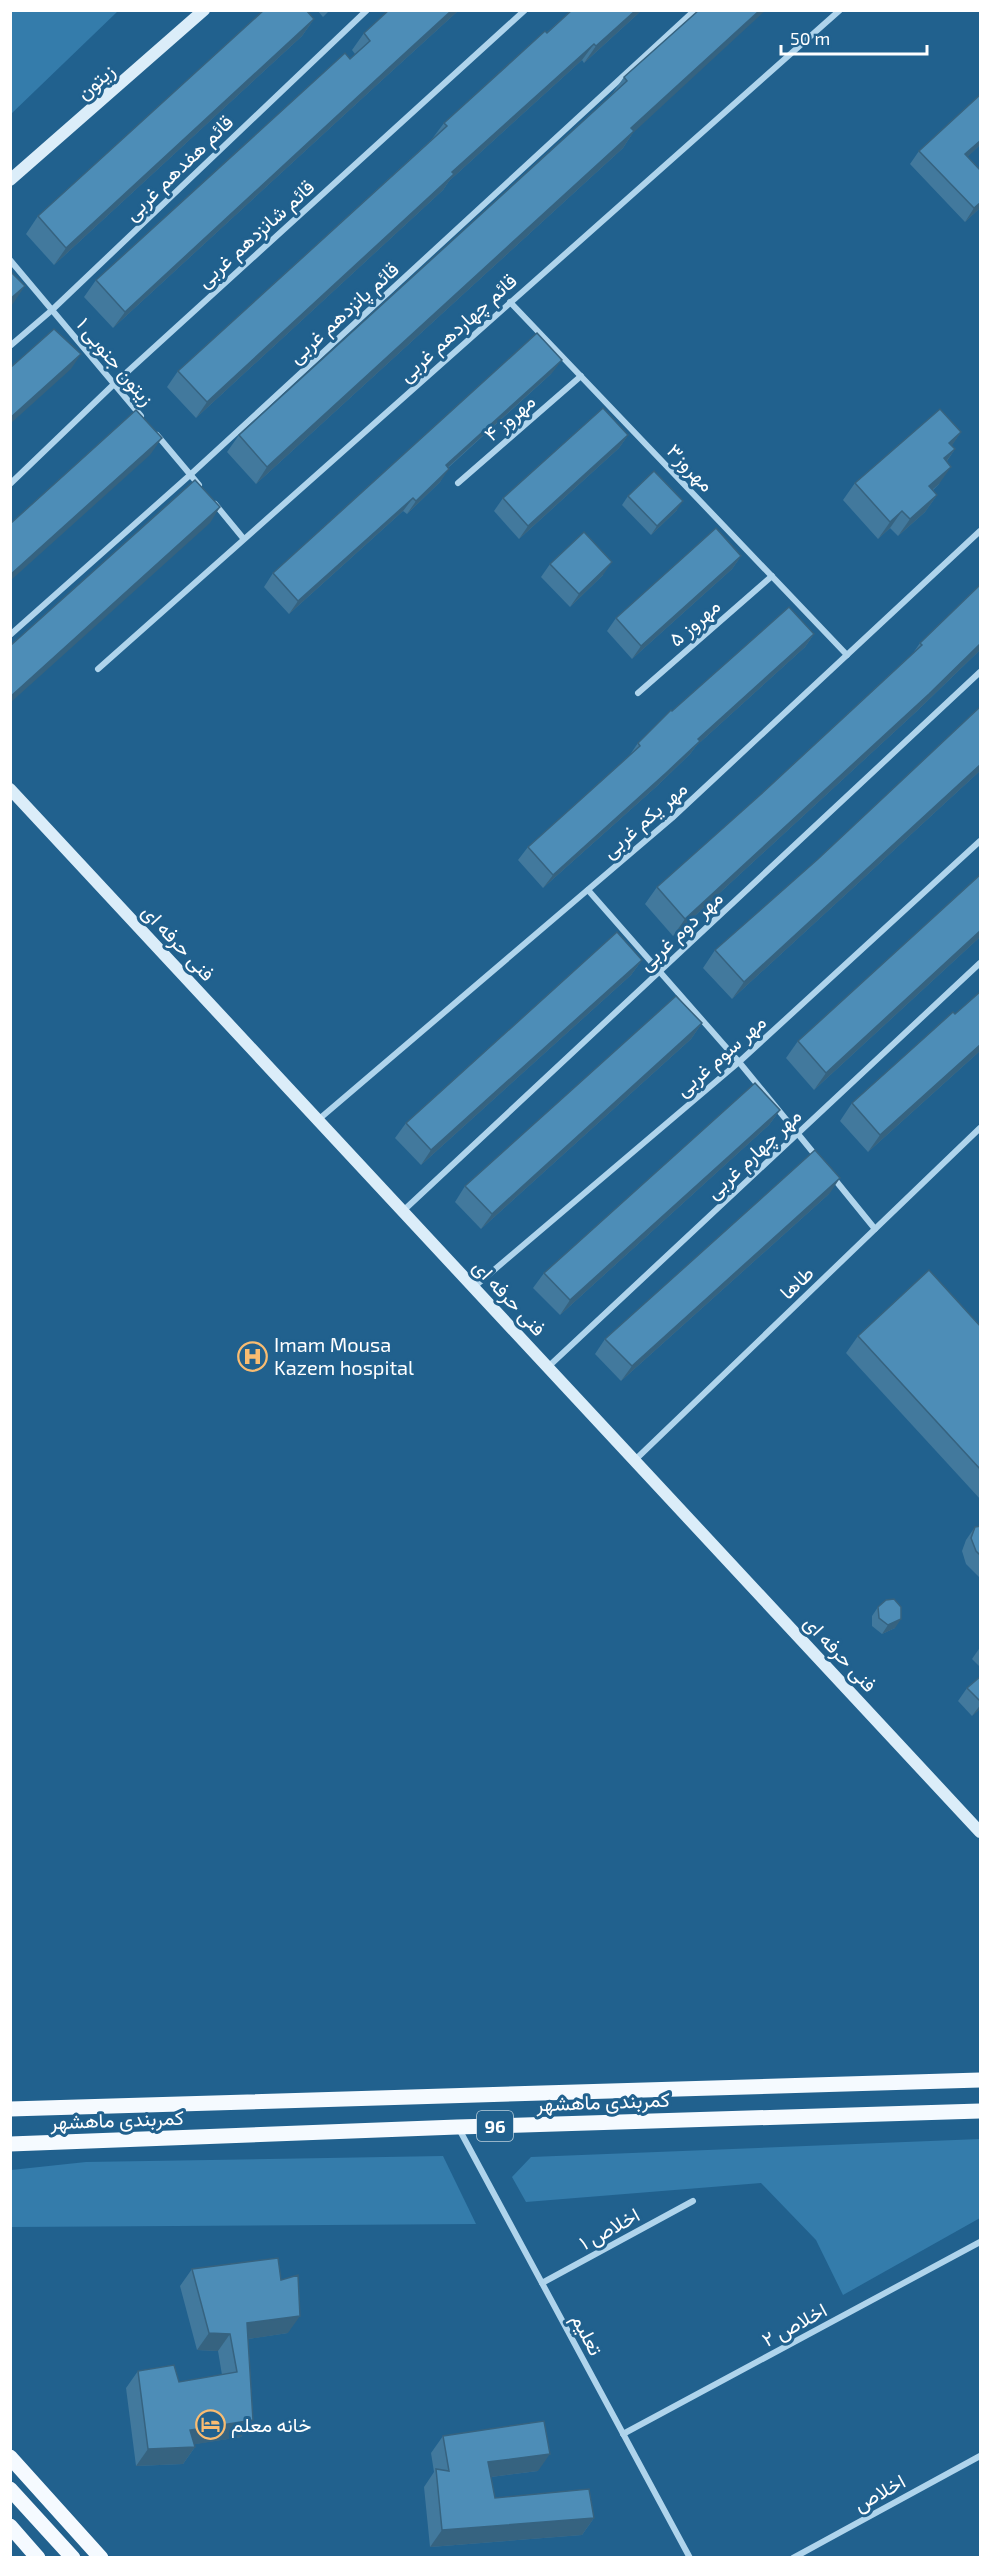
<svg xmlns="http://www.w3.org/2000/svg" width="991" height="2568" viewBox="0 0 991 2568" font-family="'Exo 2',Vazirmatn,sans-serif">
<rect width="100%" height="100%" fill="#21618e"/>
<g fill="#347cab">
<polygon points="11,10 118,10 118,11 11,114"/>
<polygon points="980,2139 980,2218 843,2295 816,2240 761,2183 526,2202 512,2177 531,2157"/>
<polygon points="443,2156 476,2224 11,2227 11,2170 86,2162"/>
</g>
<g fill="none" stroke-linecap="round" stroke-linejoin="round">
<g stroke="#afd4ec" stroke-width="6">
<polyline points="10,260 141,416"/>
<polyline points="510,302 847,655"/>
<polyline points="10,346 52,310 367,10"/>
<polyline points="157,435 199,485"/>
<polyline points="458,483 581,376"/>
<polyline points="10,484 114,384 525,10"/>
<polyline points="215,504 243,538"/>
<polyline points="10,635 190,475 695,10"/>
<polyline points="98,669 840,10"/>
<polyline points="638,693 772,576"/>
<polyline points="588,890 739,1062 816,1156"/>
<polyline points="318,1120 672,818 980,531"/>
<polyline points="832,1176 875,1229"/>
<polyline points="403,1211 980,672"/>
<polyline points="474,1287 739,1062 980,841"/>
<polyline points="548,1367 980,963"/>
<polyline points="635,1460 980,1128"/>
<polyline points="458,2127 690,2558"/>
<polyline points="542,2283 693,2201"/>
<polyline points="623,2434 980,2242"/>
<polyline points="793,2558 980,2456"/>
</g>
<g stroke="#dbedf9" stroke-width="12">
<polyline points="10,180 204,10"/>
<polyline points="10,789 980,1832"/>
</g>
<g stroke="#f5faff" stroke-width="15">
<polyline points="10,2109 980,2080"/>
<polyline points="10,2144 457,2127 980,2111"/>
<polyline points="10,2457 101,2558"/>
<polyline points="10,2489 73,2558"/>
<polyline points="10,2526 38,2558"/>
</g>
</g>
<g fill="#42799d">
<polygon points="317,10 330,10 323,17"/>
<polygon points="389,10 459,10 380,82 113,328 84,297 96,280 355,54 352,50 364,33"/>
<polygon points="572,10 642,10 584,63 582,60 449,181 443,190 196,418 167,387 178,371 432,139 444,123"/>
<polygon points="699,10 634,131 623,148 256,484 227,452 239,435 612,94 624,77"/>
<polygon points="314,19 302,36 54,265 26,234 38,216"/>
<polygon points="981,94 981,144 967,157 981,171 981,207 965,222 910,164 919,151"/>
<polygon points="552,373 448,468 440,482 407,514 403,511 289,614 264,587 273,573"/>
<polygon points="961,432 951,446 955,449 947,461 939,484 933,490 937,495 925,512 898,536 890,528 878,539 843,500 855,483"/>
<polygon points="628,435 619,448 519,539 494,511 503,498"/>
<polygon points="628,496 677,510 651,535 622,505"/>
<polygon points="741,556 732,569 632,659 607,631 616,618"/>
<polygon points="550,564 603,575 570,607 541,577"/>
<polygon points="981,584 981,649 917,711 673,936 645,904 657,887 759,796 913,653 920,643"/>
<polygon points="814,634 805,647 696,746 690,754 657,786 543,888 518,860 528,847 629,756 638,743 672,711"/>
<polygon points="981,706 981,770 732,999 703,968 715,950 818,859"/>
<polygon points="981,874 981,936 814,1090 786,1058 798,1041"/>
<polygon points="642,960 631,975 421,1165 395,1138 406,1123"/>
<polygon points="981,991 981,1050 868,1152 840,1121 852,1103 955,1014"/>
<polygon points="702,1023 691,1039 481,1229 455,1202 465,1186"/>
<polygon points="780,1110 769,1125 560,1315 533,1288 544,1273"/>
<polygon points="830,1193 621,1381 595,1354 605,1339"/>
<polygon points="981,1327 981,1500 846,1353 858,1336"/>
<polygon points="981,1526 981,1579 966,1564 962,1551 966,1540 975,1527"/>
<polygon points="878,1607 895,1628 882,1634 872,1626 872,1616"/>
<polygon points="981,1646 981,1668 972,1659"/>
<polygon points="981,1676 981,1708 972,1716 958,1701 967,1688"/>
<polygon points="192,2269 288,2333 248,2339 253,2420 241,2437 194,2444 195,2447 183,2464 136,2466 126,2388 138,2371 179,2382 222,2375 218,2351 197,2350 180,2286"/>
<polygon points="443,2436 538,2471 491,2477 495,2498 594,2518 582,2535 430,2547 424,2487 434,2472 431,2453"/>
</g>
<g fill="#366380">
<polygon points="452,10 459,10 380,82 113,328 125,312 392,65"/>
<polygon points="636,10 642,10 584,63 596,46"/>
<polygon points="760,10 766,10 620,145 631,128"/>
<polygon points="314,19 302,36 54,265 66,248"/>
<polygon points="594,44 582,60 449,181 443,190 196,418 207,402 452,172"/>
<polygon points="634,131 623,148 256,484 267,467"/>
<polygon points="981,140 981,144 956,168 965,154"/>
<polygon points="981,202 981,207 965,222 974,208"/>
<polygon points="25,286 12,305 10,306 10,299"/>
<polygon points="81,354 71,369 10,424 10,418"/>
<polygon points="562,360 552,373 436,478 446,465"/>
<polygon points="961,432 949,450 949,443"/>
<polygon points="628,435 619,448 519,539 528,526"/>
<polygon points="162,438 150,455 10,581 10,575"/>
<polygon points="955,449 943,466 944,458"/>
<polygon points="951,467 939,484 917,503 929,486"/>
<polygon points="449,469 440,482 407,514 416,501"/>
<polygon points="937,495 925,512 898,536 910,519"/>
<polygon points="413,498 403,511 289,614 298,601"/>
<polygon points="683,501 677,510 651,535 657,526"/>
<polygon points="220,507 210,523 10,703 10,697"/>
<polygon points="902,511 890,528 878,539 890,522"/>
<polygon points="741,556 732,569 632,659 641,646"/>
<polygon points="612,562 603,575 570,607 579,594"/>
<polygon points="814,634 805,647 696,746 690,754 657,786 543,888 553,875 698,739"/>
<polygon points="981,643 981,649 917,711 673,936 685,919"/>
<polygon points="981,764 981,770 732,999 744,982"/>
<polygon points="981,930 981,936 814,1090 826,1073"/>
<polygon points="642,960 631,975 421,1165 431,1150"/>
<polygon points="702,1023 691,1039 481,1229 492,1214"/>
<polygon points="981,1044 981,1050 868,1152 880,1135"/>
<polygon points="780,1110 769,1125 560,1315 570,1300"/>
<polygon points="840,1178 830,1193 621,1381 632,1366"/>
<polygon points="901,1619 895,1628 882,1634 888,1625"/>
<polygon points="981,1704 981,1708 972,1716"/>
<polygon points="300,2316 288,2333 235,2341 247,2323"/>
<polygon points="209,2333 230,2334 218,2351 197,2350"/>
<polygon points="253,2420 241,2437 178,2447 190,2430"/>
<polygon points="195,2447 183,2464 136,2466 148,2449"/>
<polygon points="550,2454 538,2471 476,2479 488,2462"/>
<polygon points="594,2518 582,2535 430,2547 442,2530"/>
</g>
<g fill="#4d8db7" stroke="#366380" stroke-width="1.5">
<polygon points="264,10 306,10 314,19 66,248 38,216"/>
<polygon points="389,10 452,10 392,65 125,312 96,280 345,53 350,59 370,41 364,33"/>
<polygon points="572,10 636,10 596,46 594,44 452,172 454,174 207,402 178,371 447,126 444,123 545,31 547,33"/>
<polygon points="699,10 760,10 631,128 634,131 267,467 239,435 627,81 624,77"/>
<polygon points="981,94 981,140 965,154 981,171 981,202 974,208 919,151"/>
<polygon points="10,271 25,286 10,299"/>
<polygon points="54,329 81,354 10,418 10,368"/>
<polygon points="537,333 562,360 446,465 449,469 416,501 413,498 298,601 273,573"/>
<polygon points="603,408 628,435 528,526 503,498"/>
<polygon points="940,409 961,432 949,443 955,449 944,458 951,467 929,486 937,495 910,519 902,511 890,522 855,483"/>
<polygon points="136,410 162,438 10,575 10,524"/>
<polygon points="654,471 683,501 657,526 628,496"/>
<polygon points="195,480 220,507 10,697 10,646"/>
<polygon points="716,528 741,556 641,646 616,618"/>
<polygon points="584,532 612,562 579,594 550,564"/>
<polygon points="981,584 981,643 929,694 685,919 657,887 759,796 922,645 920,643"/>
<polygon points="789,607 814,634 698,739 700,741 666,773 553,875 528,847 640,746 638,743 671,710 672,711"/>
<polygon points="981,706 981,764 744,982 715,950 818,859"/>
<polygon points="981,874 981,930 826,1073 798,1041"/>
<polygon points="617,932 642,960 431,1150 406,1123"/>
<polygon points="981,991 981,1044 880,1135 852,1103 953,1012 955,1014"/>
<polygon points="676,996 702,1023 492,1214 465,1186"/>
<polygon points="755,1083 780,1110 570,1300 544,1273"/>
<polygon points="815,1150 840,1178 632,1366 605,1339"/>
<polygon points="929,1270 981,1327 981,1470 858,1336"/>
<polygon points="981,1526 981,1556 976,1551 971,1538 975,1527"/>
<polygon points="894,1599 901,1607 901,1619 888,1625 879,1618 878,1607 886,1600"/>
<polygon points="981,1676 981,1702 967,1688"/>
<polygon points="278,2258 281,2280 298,2275 300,2316 247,2323 253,2420 190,2430 195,2447 148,2449 138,2371 174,2365 179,2382 237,2372 230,2334 209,2333 192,2269"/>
<polygon points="544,2421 550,2454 488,2462 495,2498 589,2489 594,2518 442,2530 436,2469 449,2471 443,2436"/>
</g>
<defs>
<symbol id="hospital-ring" viewBox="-11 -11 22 22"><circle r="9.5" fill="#21618e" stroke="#f9bc71" stroke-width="1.5"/><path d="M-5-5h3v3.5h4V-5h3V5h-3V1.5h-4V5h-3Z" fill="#f9bc71"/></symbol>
<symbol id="hotel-ring" viewBox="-11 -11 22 22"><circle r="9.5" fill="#21618e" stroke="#f9bc71" stroke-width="1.5"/><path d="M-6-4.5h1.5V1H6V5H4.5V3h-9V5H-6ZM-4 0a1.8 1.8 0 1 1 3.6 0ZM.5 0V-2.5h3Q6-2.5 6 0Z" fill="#f9bc71"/></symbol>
</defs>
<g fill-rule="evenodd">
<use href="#hospital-ring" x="236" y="1340" width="33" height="33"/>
<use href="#hotel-ring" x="194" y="2408" width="33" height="33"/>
</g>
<g text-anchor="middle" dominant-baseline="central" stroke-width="6" stroke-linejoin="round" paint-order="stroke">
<rect fill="#21618e" stroke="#bcd0dd" stroke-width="1.5" x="477" y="2111" width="36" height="30" rx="4.5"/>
<g font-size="18" font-weight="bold" fill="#fff">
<text x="495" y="2126">96</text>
</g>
<g font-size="20" fill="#fff" stroke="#21618e">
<text transform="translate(95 81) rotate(-41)">زیتون</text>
<text transform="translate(178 167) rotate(-44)">قائم هفدهم غربی</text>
<text transform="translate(255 233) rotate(-42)">قائم شانزدهم غربی</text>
<text transform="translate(343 312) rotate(-42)">قائم پانزدهم غربی</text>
<text transform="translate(457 327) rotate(-42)">قائم چهاردهم غربی</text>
<text transform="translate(116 361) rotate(50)">زیتون جنوبی ۱</text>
<text transform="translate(509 417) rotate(-41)">مهروز ۴</text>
<text transform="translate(691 467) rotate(46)">مهروز۳</text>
<text transform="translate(694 622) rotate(-41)">مهروز ۵</text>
<text transform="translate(644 819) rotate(-41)">مهر یکم غربی</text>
<text transform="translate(680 930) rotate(-43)">مهر دوم غربی</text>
<text transform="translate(179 942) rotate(47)">فنی حرفه ای</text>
<text transform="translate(720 1055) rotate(-41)">مهر سوم غربی</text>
<text transform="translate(753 1153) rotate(-43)">مهر چهارم غربی</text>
<text transform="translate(796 1282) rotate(-44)">طاها</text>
<text transform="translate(510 1297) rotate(47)">فنی حرفه ای</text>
<text transform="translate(841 1653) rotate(47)">فنی حرفه ای</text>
<text transform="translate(603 2101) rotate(-2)">کمربندی ماهشهر</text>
<text transform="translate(117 2119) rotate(-2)">کمربندی ماهشهر</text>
<text transform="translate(609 2228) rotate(-29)">اخلاص ۱</text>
<text transform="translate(794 2324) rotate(-28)">اخلاص ۲</text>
<text transform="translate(588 2334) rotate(62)">تعلیم</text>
<text transform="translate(879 2492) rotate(-29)">اخلاص</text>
</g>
<g font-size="20" fill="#fff" stroke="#21618e" text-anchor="start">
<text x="274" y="1344">Imam Mousa<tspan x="274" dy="23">Kazem hospital</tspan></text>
<text x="231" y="2424">خانه معلم</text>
</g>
</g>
<rect width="991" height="2568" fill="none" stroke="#ffffff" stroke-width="24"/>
<path d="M781 45v9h146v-9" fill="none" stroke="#ffffff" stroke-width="3"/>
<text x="790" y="45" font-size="18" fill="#ffffff" stroke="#21618e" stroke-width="4.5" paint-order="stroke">50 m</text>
</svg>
